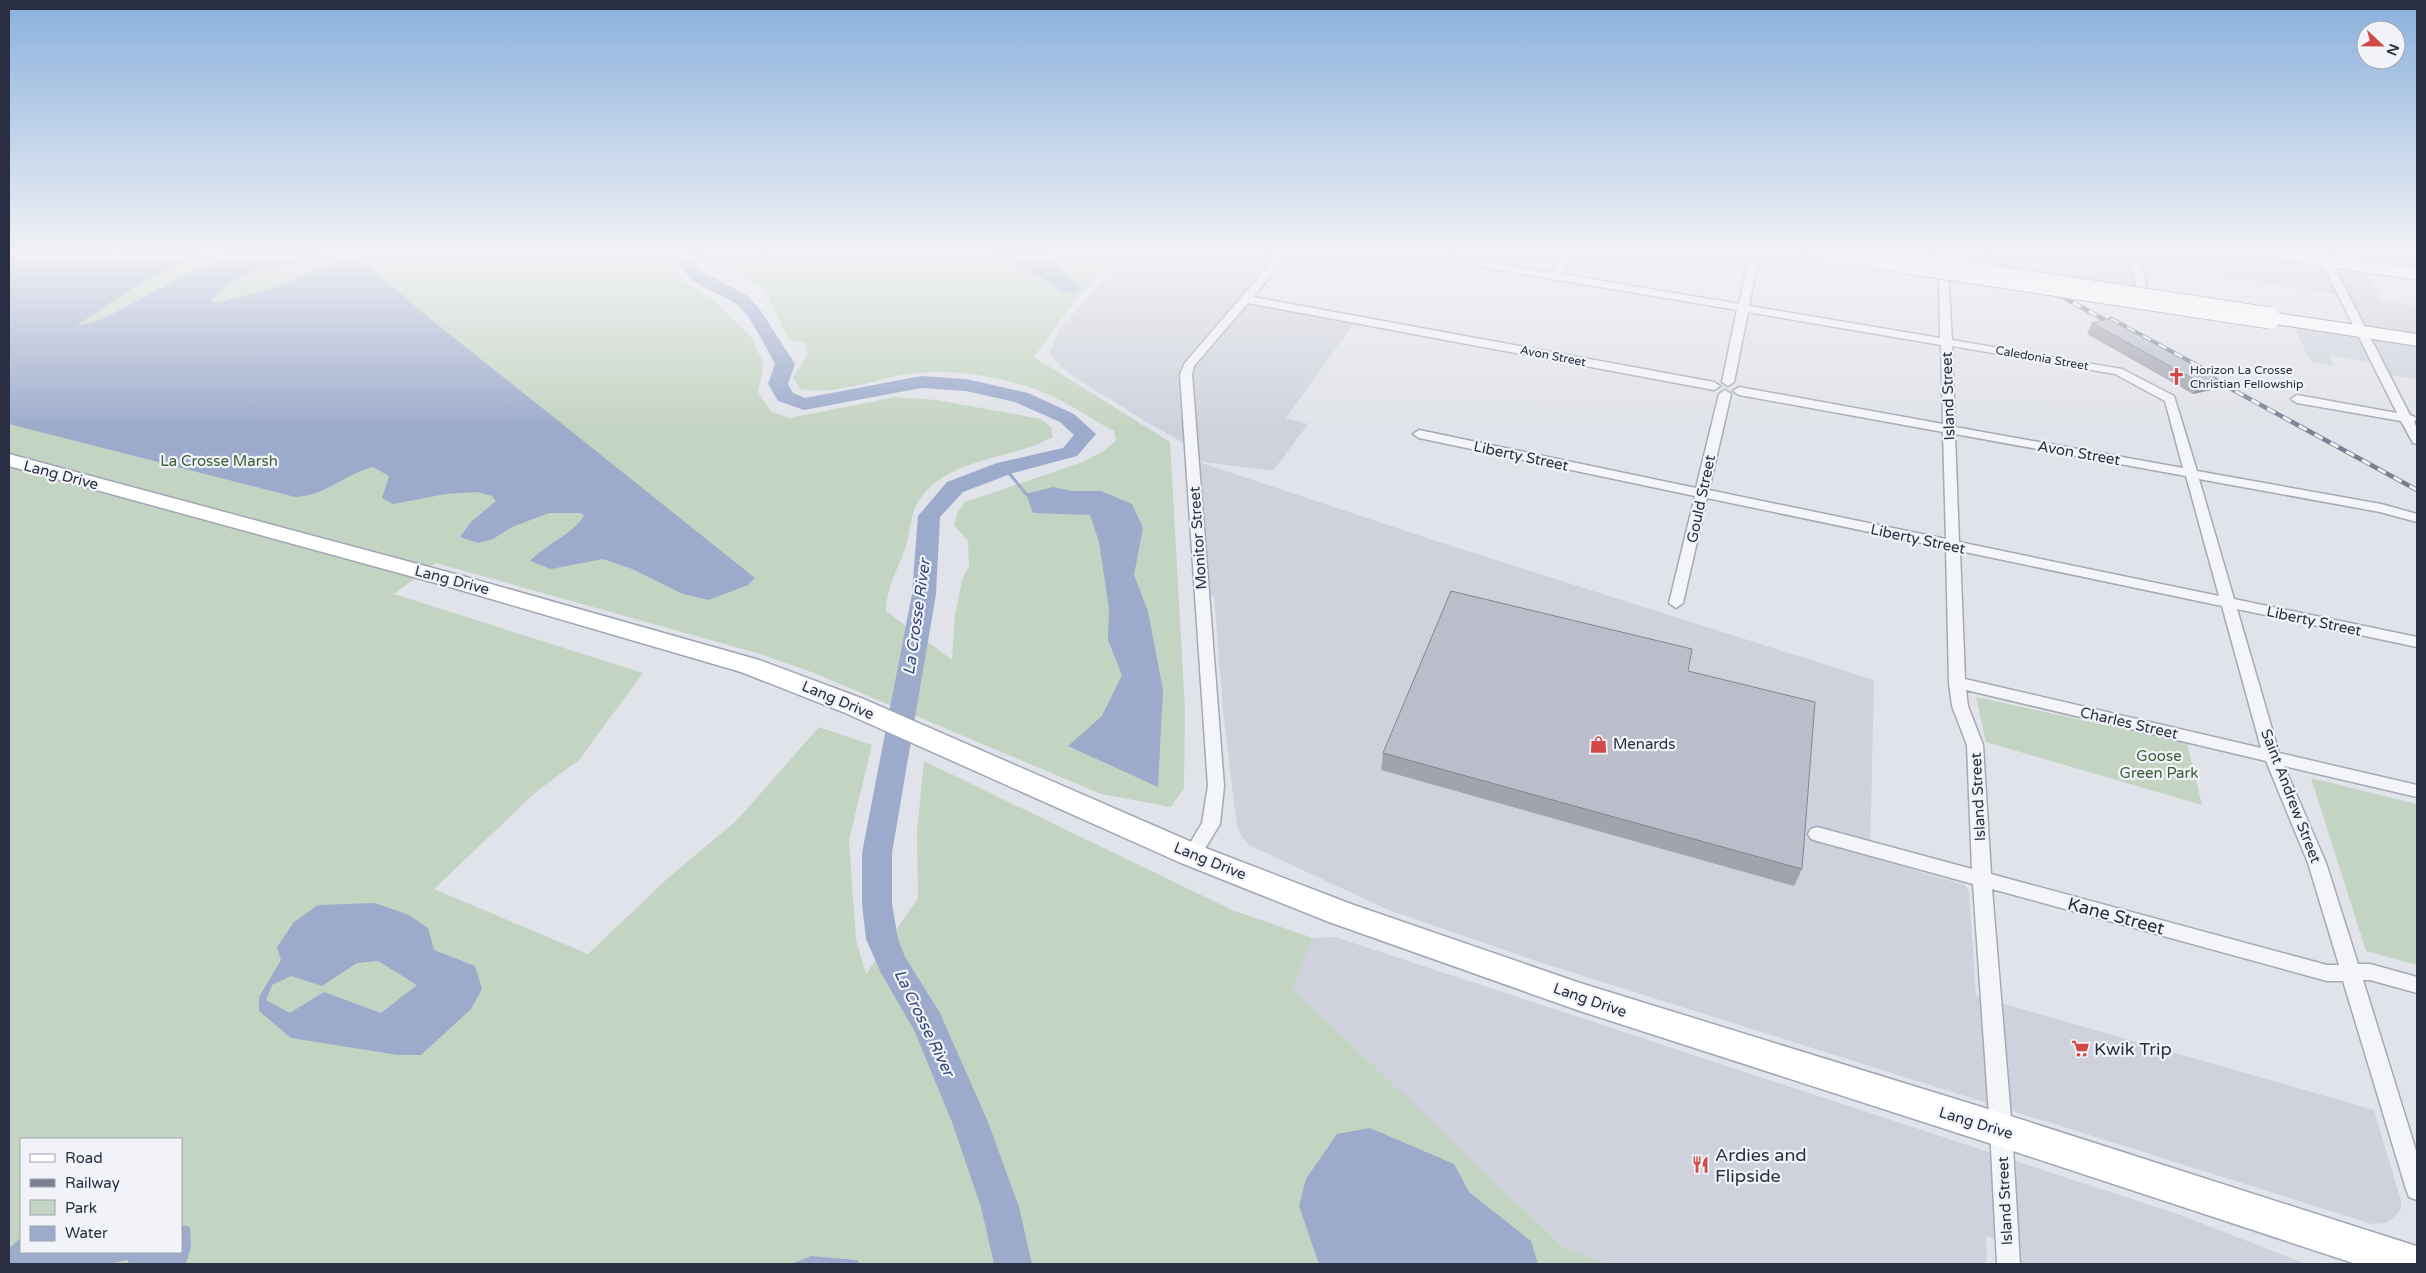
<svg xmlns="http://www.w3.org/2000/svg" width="2426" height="1273" viewBox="0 0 2426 1273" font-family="'Varela Round',sans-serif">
<rect width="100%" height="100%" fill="#e1e3ea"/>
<g fill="#cfd2dc">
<polygon points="1129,251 1286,251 1246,299 1356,320 1286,418 1308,424 1273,471 1196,461 1433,540 1874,680 1870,857 1965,885 1969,891 1976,996 2374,1110 2401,1201 2401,1209 2394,1217 2385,1223 2372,1224 1539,962 1386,909 1249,845 1242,837 1237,825 1234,803 1223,710 1214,596 1202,594 1191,447 1148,423 1068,373 1049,354 1060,327 1091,296"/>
<polygon points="2009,251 2042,251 2122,264 2135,251 2417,251 2417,257 2405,255 2414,273 2364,267 2383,301 2417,306 2417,379 2384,374 2378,363 2329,355 2334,366 2311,362 2294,328 2365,339 2343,295 2175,270 2127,288 2067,280"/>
<polygon points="2052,251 2118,251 2120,260"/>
<polygon points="1335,937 2183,1216 2306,1264 2025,1264 2021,1263 2020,1249 1986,1236 1987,1264 1609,1264 1563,1247 1291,988 1313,938"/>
</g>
<g fill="#c4d4c2" fill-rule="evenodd">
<path d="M9,251h664l-4,11 10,16 35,23 36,34 14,29 -6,28 13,19 18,7 106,-21 42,3 104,19 10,8 2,10c-43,24 -106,19 -135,65 -7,11 -8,30 -12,44 -7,21 -20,42 -20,65l66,49 3,-45 7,-35 7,-14 -1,-25 -14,-16 3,-12 8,-11 118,-40 22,-12 11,-10 -2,-9c-28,-15 -57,-36 -88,-45 -40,-12 -83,-18 -124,-11 -33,6 -69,21 -102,14l-7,-12 15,-23 -3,-11 -16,-4 -24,-49 -42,-26 -9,-9 3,-4h401l-46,54 -38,52 136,85 15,267 -1,79 -13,19 -70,-13 -287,-121 -54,-19 -324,-91 -42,31 249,79 -64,87 -42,31 -103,98 154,65 79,-75 70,-59 82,-93 53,18 -23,95 7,100 10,34 52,-76 -1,-67 7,-70 308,149 81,28 -21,50 271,259 46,17h-1600zM21,1139h160v113h-160z"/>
<polygon points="1976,697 2187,743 2202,805 1986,742"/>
<polygon points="2311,778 2417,804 2417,965 2366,951"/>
</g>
<g fill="#9caacb" fill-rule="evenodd">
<path d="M9,251h86l-3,4 24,1 16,-5h74l-75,38 -55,37 25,-6 80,-43 58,-26h88l-32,14h-20l-23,7 -27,14 -15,15 7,2 50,-13 78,-31h15l68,58 327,261 -7,7 -39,15 -26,-6 -51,-25 -29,-10 -52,10 -21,-8c17,-18 44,-27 54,-46l-4,-2h-31l-37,14 -19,12 -15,4 -18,-6 11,-15 25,-21 -4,-5 -14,-4 -32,2 -53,10 -11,-6 7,-22 -16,-9c-28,7 -48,29 -78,30l-286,-73z"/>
<polygon points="989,251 1036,251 1059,266 1082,289 1071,293 1060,291 1041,277"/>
<polygon points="1053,487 1071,491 1101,491 1132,504 1143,528 1134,575 1148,611 1163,690 1158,787 1068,746 1102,716 1122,675 1108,640 1109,608 1099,542 1090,515 1033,513 1026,494"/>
<path d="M375,903l34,12 19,13 6,22 41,16 7,23 -11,20 -50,46h-23l-107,-17 -32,-27v-14l22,-37 -4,-13 17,-25 24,-17zM378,961l39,24 -36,28 -57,-21 -34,21 -24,-13 6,-15 19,-9 31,10 35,-23z"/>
<polygon points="1370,1128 1454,1164 1469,1192 1531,1241 1538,1264 1319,1264 1299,1206 1306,1179 1337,1134"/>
<polygon points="181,1225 190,1227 191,1247 186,1264 130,1264 127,1260 108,1264 9,1264 9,1249 21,1237 21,1252 181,1252"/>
<polygon points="811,1256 857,1260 860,1264 792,1264"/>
</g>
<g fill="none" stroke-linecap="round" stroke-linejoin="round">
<polyline stroke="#9caacb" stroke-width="3" points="1005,468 1026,494 1031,495"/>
<path fill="#9caacb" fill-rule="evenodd" d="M689,251h16l-9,13 2,5 50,27 13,15 34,53 -7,20 5,9 12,5 116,-22 45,3 62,14 46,21 22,20 -19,22 -64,17 -50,19 -23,25 -4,77 -44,259v51l6,35 7,18 35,56 48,109 31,85 13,57h-38l-13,-57 -29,-85 -38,-92 -33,-57 -15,-34 -4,-35v-51l50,-259 6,-78 29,-34 50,-19 66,-15 11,-13 -14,-13 -45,-20 -49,-11 -45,-3 -117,22 -26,-9 -10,-17 7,-20c-10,-17 -24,-50 -40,-61 -18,-12 -48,-18 -55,-39z"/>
<defs>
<g id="street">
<polygon points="1281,251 1291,251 1253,297 1714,382 1720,386 1714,390 1248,303 1194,366 1192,374 1224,786 1220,824 1198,860 1192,862 1186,860 1183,855 1202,823 1208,786 1180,374 1185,363"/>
<path d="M1399,251h22l131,22 11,-22h10l-11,23 177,30 11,-53h10l-11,55 191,32 -1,-63 -14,-4 5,-3 18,3 4,69 170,29 52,27 23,75 184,33 36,10v8l-37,-10 -181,-33 35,120 183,38v10l-180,-38 42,144 138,32v12l-133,-31 42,97 32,101h12l47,13v16l-47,-13h-7l54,174v46l-8,-3 -3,-8 -63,-208h-16l-335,-92 20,241 8,134h-23l-7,-134 -17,-246 -156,-43 -6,-2 -3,-5 3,-5 6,-2 155,42 -5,-124 -15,-39 -3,-23 -3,-135 -239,-50 -24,105 -7,5 -7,-5 26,-107 -276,-58 -6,-4 6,-4 277,58 23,-94 6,-4 6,4 -22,96 237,49 -3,-107 -204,-37 -6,-4 6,-4 204,37 -2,-79 -193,-33 -14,70 -6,4 -6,-4 15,-72 -333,-56zM1952,346l163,28 50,27 18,67 -228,-41zM1955,434l231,42 33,120 -260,-54zM1960,551l262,55 39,142 -296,-69zM1966,690l300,71 42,102 31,102h-12l-336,-91 -8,-129 -15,-39z"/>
<path d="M1793,251c14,-1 39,-3 50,6l-5,3 -40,-6z"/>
<polygon points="2127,251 2137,251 2149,295 2148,297 2144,298 2139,295"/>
<polygon points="2316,251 2326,251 2410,415 2417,418 2414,422 2417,428 2417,444 2413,443 2401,421 2297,403 2291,399 2297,395 2397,413"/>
</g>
<polygon id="primary" points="9,454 466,577 759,660 861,698 1203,847 1351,904 1580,983 2001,1113 2413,1245 2417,1246 2417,1264 2356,1264 2001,1147 1580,1011 1329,922 1181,863 843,712 741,672 450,587 9,466"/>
<g id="highway">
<polygon points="2246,251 2292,251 2417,268 2417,280 2255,256 2249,255"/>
<polygon points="2270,312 2417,334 2417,346 2263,322 2260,318 2263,314"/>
</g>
</defs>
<use href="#street" stroke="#a6a9b4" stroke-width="3"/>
<use href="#primary" stroke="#a0a5b6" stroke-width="3"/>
<use href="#highway" stroke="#888ea1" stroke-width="2"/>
<use href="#street" fill="#f4f5f8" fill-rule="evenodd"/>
<use href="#primary" fill="#fff" fill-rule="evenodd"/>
<use href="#highway" fill="#fff" fill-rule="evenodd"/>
<defs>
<g id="rail">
<polyline points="1978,251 2116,326"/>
<polyline points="2111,319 2213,374"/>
<polyline points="2204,374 2417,490"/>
</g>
</defs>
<use href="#rail" stroke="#7a7f94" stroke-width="4.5"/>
<use href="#rail" stroke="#f1f3f8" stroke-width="3" stroke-dasharray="9" stroke-linecap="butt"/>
<defs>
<polyline id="highway-bridge" points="1829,251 2270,318"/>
</defs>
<use href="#highway-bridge" stroke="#888ea1" stroke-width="23" stroke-linecap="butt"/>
<use href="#highway-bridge" stroke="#fff" stroke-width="21"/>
</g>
<g fill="#a1a3ae">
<polygon points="2092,323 2217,378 2211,390 2193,394 2087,334"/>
<polygon points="1688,671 1802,869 1794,886 1381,770 1383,753"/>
</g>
<polygon fill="#83858d" points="2217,378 2211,390 2193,394 2199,382"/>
<g fill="#bbbeca" stroke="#83858d">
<polygon points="2109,319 2217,378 2199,382 2092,323"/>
<polygon points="1451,591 1692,649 1688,671 1815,702 1802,869 1383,753"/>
</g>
<linearGradient id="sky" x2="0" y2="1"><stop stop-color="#89b0dc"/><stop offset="0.59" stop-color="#f2f2f6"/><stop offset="1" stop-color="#f2f2f6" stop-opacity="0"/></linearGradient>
<rect width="2426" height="429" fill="url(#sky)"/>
<defs>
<symbol id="church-bare" viewBox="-9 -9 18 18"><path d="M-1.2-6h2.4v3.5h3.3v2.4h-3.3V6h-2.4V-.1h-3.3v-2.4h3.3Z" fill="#d14a45" stroke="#f1f3f8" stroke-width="2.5" paint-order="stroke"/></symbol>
<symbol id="shop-bare" viewBox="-9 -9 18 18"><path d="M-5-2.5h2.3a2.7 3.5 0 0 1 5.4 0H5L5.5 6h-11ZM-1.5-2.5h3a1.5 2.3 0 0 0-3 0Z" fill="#d14a45" stroke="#f1f3f8" stroke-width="2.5" paint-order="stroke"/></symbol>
<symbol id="supermarket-bare" viewBox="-9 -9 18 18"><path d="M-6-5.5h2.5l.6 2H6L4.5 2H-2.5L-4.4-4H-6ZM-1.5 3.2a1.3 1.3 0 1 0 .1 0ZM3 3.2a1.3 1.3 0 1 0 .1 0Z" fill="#d14a45" stroke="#f1f3f8" stroke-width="2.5" paint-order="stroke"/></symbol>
<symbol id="restaurant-bare" viewBox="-9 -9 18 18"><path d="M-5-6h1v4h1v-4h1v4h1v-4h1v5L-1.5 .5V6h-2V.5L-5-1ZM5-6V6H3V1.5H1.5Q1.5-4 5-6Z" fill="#d14a45" stroke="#f1f3f8" stroke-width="2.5" paint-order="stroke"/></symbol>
</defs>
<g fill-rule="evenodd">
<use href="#church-bare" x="2164" y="364" width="25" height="25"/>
<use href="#shop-bare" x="1586" y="732" width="25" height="25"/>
<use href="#supermarket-bare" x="2068" y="1036" width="25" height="25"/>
<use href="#restaurant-bare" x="1688" y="1152" width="25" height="25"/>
</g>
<g text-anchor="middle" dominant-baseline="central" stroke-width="4.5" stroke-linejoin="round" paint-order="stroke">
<g font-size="12" fill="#292e42" stroke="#f1f3f8">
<text transform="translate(1553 356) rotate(11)">Avon Street</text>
<text transform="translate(2042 358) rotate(10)">Caledonia Street</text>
</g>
<g font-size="12" fill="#292e42" stroke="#f1f3f8" text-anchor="start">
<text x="2190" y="370">Horizon La Crosse<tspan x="2190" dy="14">Christian Fellowship</tspan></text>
</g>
<g font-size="15" fill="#292e42" stroke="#f1f3f8">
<text transform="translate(1948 396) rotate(-92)">Island Street</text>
<text transform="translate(2079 453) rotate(10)">Avon Street</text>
<text transform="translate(1521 456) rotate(12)">Liberty Street</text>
<text transform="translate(61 475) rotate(15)">Lang Drive</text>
<text transform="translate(1701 499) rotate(-78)">Gould Street</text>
<text transform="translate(1198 538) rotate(-94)">Monitor Street</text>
<text transform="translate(1918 539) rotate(12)">Liberty Street</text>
<text transform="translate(452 580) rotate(15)">Lang Drive</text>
<text transform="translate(2314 621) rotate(12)">Liberty Street</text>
<text transform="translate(838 700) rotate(23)">Lang Drive</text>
<text transform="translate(2129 723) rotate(13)">Charles Street</text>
<text transform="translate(2291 796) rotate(69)">Saint Andrew Street</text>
<text transform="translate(1978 797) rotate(-93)">Island Street</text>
<text transform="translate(1210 861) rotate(22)">Lang Drive</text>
<text transform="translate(1590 1000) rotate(19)">Lang Drive</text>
<text transform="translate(1976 1123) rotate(17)">Lang Drive</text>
<text transform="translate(2005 1201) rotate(-93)">Island Street</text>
</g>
<g font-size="15" fill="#365f36" stroke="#f1f3f8">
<text x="219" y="461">La Crosse Marsh</text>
<text x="2159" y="756">Goose<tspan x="2159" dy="17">Green Park</tspan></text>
</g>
<g font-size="15" fill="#292e42" stroke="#f1f3f8" text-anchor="start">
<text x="1613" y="744">Menards</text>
</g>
<g font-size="16" font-style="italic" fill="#324477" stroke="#f1f3f8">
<text transform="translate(917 617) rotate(-82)">La Crosse River</text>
<text transform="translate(924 1023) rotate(64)">La Crosse River</text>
</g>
<g font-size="18" fill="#292e42" stroke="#f1f3f8">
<text transform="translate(2116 916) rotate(15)">Kane Street</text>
</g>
<g font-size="18" fill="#292e42" stroke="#f1f3f8" text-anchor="start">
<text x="2094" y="1049">Kwik Trip</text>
<text x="1715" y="1155">Ardies and<tspan x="1715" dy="21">Flipside</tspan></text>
</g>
</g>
<rect width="2426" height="1273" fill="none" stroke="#292e42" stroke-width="20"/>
<rect x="20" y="1138" width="162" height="115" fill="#f1f3f8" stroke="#a1a4af"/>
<rect x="30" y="1154" width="25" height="8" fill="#ffffff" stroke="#a1a4af"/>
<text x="65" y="1163" font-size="15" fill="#292e42">Road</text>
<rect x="30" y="1179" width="25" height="8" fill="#7a7f94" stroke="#a1a4af"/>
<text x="65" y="1188" font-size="15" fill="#292e42">Railway</text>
<rect x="30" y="1200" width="25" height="15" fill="#c4d4c2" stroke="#a1a4af"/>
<text x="65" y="1213" font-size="15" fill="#292e42">Park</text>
<rect x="30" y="1226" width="25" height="15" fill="#9caacb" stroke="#a1a4af"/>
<text x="65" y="1238" font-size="15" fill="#292e42">Water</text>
<g transform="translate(2381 45) rotate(112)"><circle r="24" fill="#f1f3f8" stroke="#a1a4af"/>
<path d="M0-4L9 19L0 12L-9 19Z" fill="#d14a45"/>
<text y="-8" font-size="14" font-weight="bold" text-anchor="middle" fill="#292e42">N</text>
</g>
</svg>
